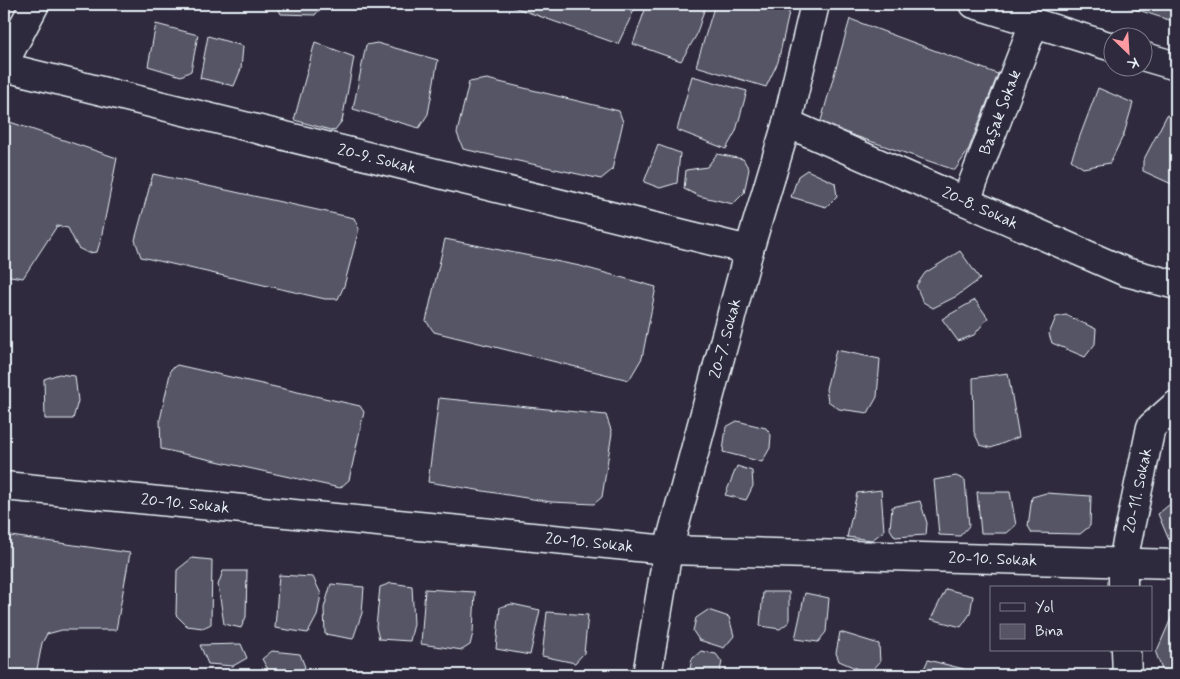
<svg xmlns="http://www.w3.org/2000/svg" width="1180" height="679" viewBox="0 0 1180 679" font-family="Mynerve,sans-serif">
<rect width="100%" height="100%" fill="#2f2a3d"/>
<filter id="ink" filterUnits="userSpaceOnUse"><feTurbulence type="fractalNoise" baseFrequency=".02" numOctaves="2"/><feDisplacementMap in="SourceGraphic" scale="10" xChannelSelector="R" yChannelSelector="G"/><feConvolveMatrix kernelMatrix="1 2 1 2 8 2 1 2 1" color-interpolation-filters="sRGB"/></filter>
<g filter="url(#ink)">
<g fill="#575565" stroke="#e8f1f8">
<polygon points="276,4 324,4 315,15 281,14"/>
<polygon points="505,4 637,4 618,44"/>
<polygon points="647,4 706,4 696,36 681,61 633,44"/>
<polygon points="715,4 791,4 778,62 766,87 696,66"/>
<polygon points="1120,4 1176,4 1176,22 1175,22"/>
<polygon points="850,19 998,74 968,151 955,170 820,124"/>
<polygon points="156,24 198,35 191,71 181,76 148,66"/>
<polygon points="208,36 243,46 241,69 234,86 200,78"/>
<polygon points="315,42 354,57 342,121 334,131 294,120"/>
<polygon points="377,43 438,60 428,114 419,128 353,109 366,45"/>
<polygon points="692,76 747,91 736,131 726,149 677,130"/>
<polygon points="487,79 619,111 623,122 612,170 601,179 463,149 457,133 469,82"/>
<polygon points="1098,88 1133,103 1124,134 1110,163 1083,168 1071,160"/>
<polygon points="1167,115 1176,118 1176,186 1143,171 1143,161"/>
<polygon points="10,122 117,158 101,239 97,252 88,253 78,248 68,228 57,226 23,278 4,275 4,129"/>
<polygon points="658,145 680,153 677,183 660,188 644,182"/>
<polygon points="717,154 743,159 749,169 744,193 733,204 699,196 684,189 686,170 707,167"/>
<polygon points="807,170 835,183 837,196 826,207 791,197 798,176"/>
<polygon points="153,174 354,218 359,229 344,286 338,299 325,299 141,257 135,240"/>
<polygon points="445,239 580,266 656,287 642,358 629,380 434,332 426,321"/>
<polygon points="960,251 980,279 957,296 933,308 923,302 916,286 925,273"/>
<polygon points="975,300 988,318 974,335 958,341 942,319"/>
<polygon points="1066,315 1096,329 1095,344 1085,357 1052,343 1049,334 1056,317"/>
<polygon points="836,350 880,359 877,397 868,413 839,409 828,401 826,389"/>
<polygon points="177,365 360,406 364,412 349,480 340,488 161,449 160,420 171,369"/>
<polygon points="1008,373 1019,437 991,448 980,445 974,432 973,378"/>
<polygon points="59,374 75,376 78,401 73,419 45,419 44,379"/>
<polygon points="439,398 606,415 612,433 602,497 594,504 551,502 428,482"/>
<polygon points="737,421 766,428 771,435 770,448 762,462 723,452 726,427"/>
<polygon points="737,466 752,471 753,486 746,500 725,495"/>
<polygon points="956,476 965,480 969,526 960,536 939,535 934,480"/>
<polygon points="881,490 884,531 872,540 847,537 857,493"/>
<polygon points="977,492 1010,492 1016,525 1007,533 981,533"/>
<polygon points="1046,493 1091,496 1090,526 1080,534 1032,533 1028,526 1032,497"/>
<polygon points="1176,499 1176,536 1169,540 1158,514"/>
<polygon points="920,501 927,523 926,535 895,537 890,529 892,507"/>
<polygon points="4,535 130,553 116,630 62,630 47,634 42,643 36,675 4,675"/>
<polygon points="192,558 212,560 211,624 203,628 187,626 176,615 177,570"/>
<polygon points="223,571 247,571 246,617 241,628 224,624 218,585"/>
<polygon points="279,575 313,577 321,594 317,616 308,633 275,628"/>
<polygon points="391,583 412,586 414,624 410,641 379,639 376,627 380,587"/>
<polygon points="331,584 364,587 362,613 353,639 325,634 324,608"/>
<polygon points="425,589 475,592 473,633 470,645 462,650 421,644"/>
<polygon points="946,589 973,596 970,614 961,627 931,619"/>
<polygon points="763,592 789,592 789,622 780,629 760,626"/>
<polygon points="805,593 829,598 826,632 818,642 795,639"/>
<polygon points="512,604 540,610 530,655 496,649 500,607"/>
<polygon points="1176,607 1176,675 1175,675 1162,670 1156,653"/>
<polygon points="708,610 729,617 734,636 724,648 699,640 693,631 696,618"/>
<polygon points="547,612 588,615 584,653 575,663 542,656"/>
<polygon points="840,632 879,644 880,662 869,674 839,661 836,653"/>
<polygon points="241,644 247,658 233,666 208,664 200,645"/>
<polygon points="272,651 300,654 305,667 296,675 270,673 262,659"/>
<polygon points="701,651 716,654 722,662 719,675 691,675 689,673 692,659"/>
<polygon points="928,660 964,669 964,675 921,675"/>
</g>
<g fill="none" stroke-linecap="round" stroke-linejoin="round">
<defs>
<g id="minor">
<polyline points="974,4 1112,47"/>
<polyline points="1142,56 1176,66"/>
<polyline points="4,63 35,4"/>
<path id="s1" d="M4,67l745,183"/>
<path id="s2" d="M787,123l339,149 50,13"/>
<path id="s3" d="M966,201l68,-178"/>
<path id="s4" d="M4,486l664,64 508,14"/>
<path id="s5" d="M1123,588v-27l28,-134 25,-22"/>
<polyline points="1126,650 1127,675"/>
<path id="s6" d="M647,675l21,-125 81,-300 38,-127 28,-119"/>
</g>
</defs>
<use href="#minor" stroke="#e8f1f8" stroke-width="31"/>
<use href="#minor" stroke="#2f2a3d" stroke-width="28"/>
</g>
</g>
<g text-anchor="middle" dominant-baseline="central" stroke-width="4" stroke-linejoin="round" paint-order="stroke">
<g font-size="16" fill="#e8f1f8" stroke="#2f2a3d">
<text stroke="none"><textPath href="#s3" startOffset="95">Başak Sokak</textPath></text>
<text stroke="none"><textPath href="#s1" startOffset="384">20-9. Sokak</textPath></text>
<text stroke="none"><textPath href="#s2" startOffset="211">20-8. Sokak</textPath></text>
<text stroke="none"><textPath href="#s6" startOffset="346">20-7. Sokak</textPath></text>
<text stroke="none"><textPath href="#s5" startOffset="99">20-11. Sokak</textPath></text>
<text stroke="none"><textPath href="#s4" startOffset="182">20-10. Sokak</textPath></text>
<text stroke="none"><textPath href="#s4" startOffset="588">20-10. Sokak</textPath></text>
<text stroke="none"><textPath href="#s4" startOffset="992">20-10. Sokak</textPath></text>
</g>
</g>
<rect width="1180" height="679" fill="none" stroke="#2f2a3d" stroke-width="20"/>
<rect x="10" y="10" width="1160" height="659" fill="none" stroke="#e8f1f8" stroke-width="2" filter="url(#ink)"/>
<rect x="990" y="586" width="162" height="65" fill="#2f2a3d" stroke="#797a88"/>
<rect x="1000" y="603" width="25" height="8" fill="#2f2a3d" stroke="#797a88"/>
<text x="1035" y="612" font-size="15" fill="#e8f1f8">Yol</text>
<rect x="1000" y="624" width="25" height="15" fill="#575565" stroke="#797a88"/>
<text x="1035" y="636" font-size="15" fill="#e8f1f8">Bina</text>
<g transform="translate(1128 52) rotate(155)"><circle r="24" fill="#2f2a3d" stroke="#797a88"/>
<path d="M0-4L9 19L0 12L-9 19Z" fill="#ff9aa2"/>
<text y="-8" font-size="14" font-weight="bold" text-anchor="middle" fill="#e8f1f8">K</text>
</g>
</svg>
